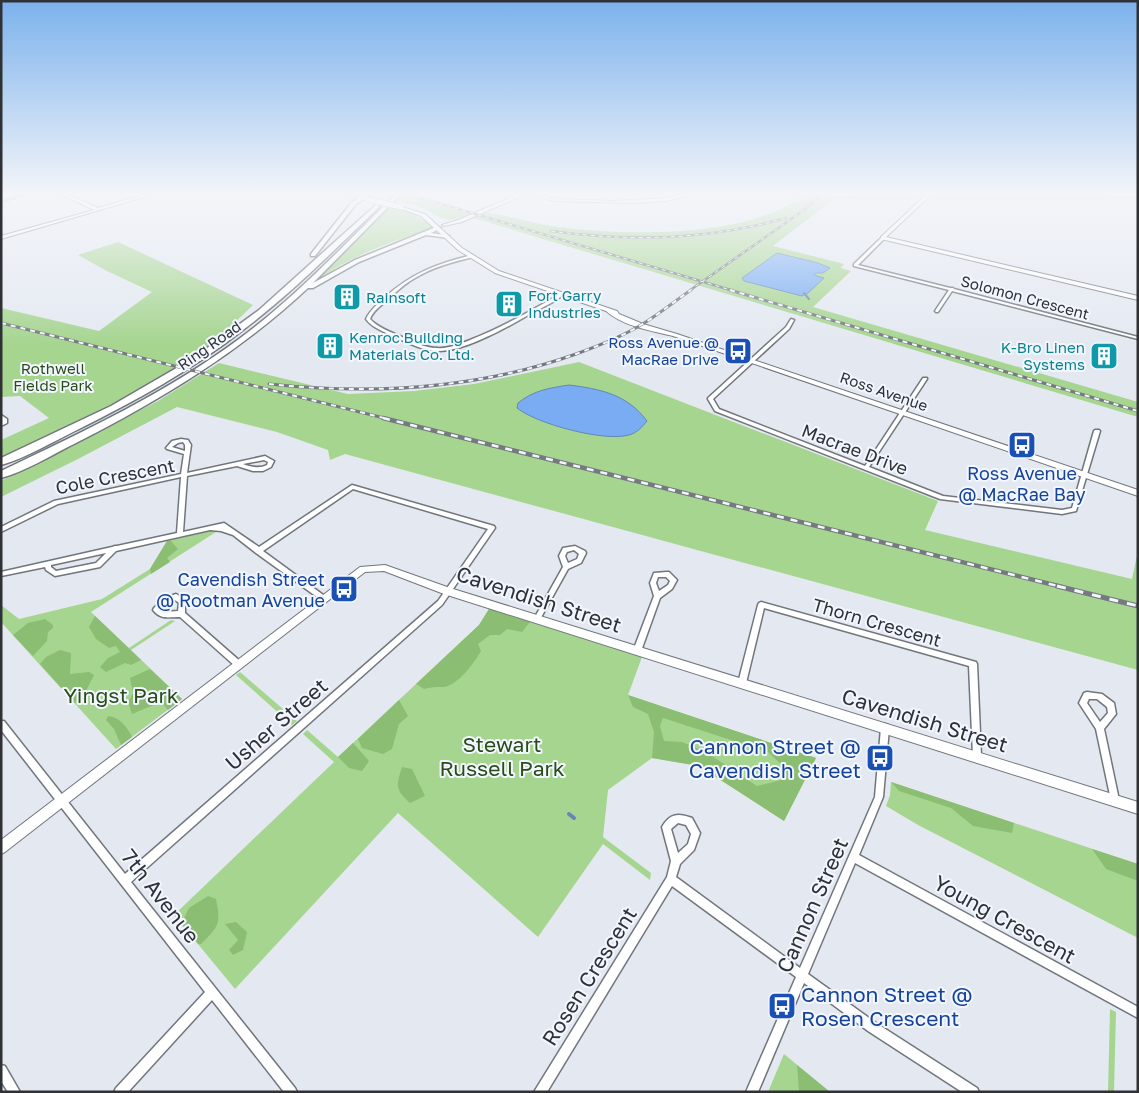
<svg xmlns="http://www.w3.org/2000/svg" width="1139" height="1093" viewBox="0 0 1139 1093" font-family="'Golos Text',sans-serif">
<rect width="100%" height="100%" fill="#e4e9f1"/>
<g fill="#a6d590">
<path d="M761,192h165l-9,8 -83,-1 -61,47 71,18 -3,4 10,3 -38,36 325,95v15l-665,-199c4,-2 9,-5 14,-5 23,2 46,11 70,14 64,8 160,10 219,-16 10,-4 18,-10 27,-14z"/>
<polygon points="940,192 1138,192 1138,199 932,201"/>
<path d="M403,194l66,20c-23,9 -22,7 -42,-4 -9,-5 -21,-7 -31,-9z"/>
<path d="M389,206c18,4 31,10 44,22 -39,13 -82,27 -115,52l-3,-1z"/>
<path d="M118,242l135,63c-28,28 -58,52 -92,74 -48,31 -108,55 -160,79v-18l48,-22 -29,-22 -19,1v-89l98,23 53,-39 -45,-21 -29,-16z"/>
<polygon points="579,362 938,501 925,530 1132,579 1138,551 1138,670 345,454 330,460 328,450 277,432 177,407 78,459 1,497 1,481 158,401 219,363 348,394 414,391 474,384"/>
<polygon points="211,531 216,532 91,612 129,648 171,620 175,621 131,650 182,699 116,749 1,622 1,605 19,619 102,599 150,569 167,541"/>
<polygon points="489,609 642,657 628,695 816,758 784,821 699,766 652,758 608,790 603,837 651,873 650,880 603,844 538,937 398,813 235,989 174,915 334,762 303,734 307,730 338,757 479,625"/>
<polygon points="240,672 297,721 292,725 236,675"/>
<polygon points="891,782 1138,864 1138,938 918,825 886,806 890,795"/>
<polygon points="1110,1009 1116,1012 1114,1092 1108,1092"/>
<polygon points="784,1054 830,1092 768,1092"/>
</g>
<g fill="#8bbe72" fill-rule="evenodd">
<polygon points="167,541 171,541 178,549 167,558 170,562 151,574 150,569"/>
<path d="M489,609l41,13 -8,10 -15,-3 -7,6h-10l-12,9 3,7c-6,11 -23,34 -37,36 -7,0 -12,0 -20,2l-8,-5 63,-59z"/>
<polygon points="95,616 141,660 131,665 125,663 106,672 100,667 108,658 120,652 116,646 109,648 96,639 89,627"/>
<polygon points="45,619 53,625 53,628 48,632 47,641 33,656 13,635 28,623"/>
<polygon points="60,650 71,653 70,674 89,672 94,675 85,693 75,703 40,664 46,657"/>
<polygon points="150,669 182,699 168,710 161,702 132,714 128,702 133,693 130,678"/>
<path d="M628,695l188,63 -32,63 -85,-55 -47,-8 2,-26 -6,-18 -15,-7zM663,718l105,34 16,15 -3,13 -24,6 -51,-34 -24,-10 -18,-1 -4,-15z"/>
<polygon points="399,700 408,716 399,724 392,749 383,754 362,748 358,739"/>
<path d="M108,716c12,1 19,11 24,21l-11,8 -7,-16 -8,-9z"/>
<polygon points="353,743 369,761 362,771 349,768 338,757"/>
<path d="M402,767l10,2 13,27 -15,7c-15,-14 -14,-17 -8,-36z"/>
<polygon points="891,782 1014,823 1012,833 973,826 951,808 899,791"/>
<polygon points="1092,849 1138,864 1138,881 1106,869"/>
<path d="M208,896l8,3c5,25 3,27 -15,45h-3l-17,-20 8,-16z"/>
<polygon points="236,922 247,932 243,950 233,955 229,950 238,940 225,924"/>
<polygon points="797,1065 830,1092 799,1092"/>
</g>
<g fill="#79acf3" stroke="#6387ba">
<polygon points="777,253 818,263 830,268 823,273 815,273 814,275 824,278 808,293 802,296 744,281 742,278"/>
<path d="M569,385c31,4 58,9 78,36 -5,6 -10,12 -18,14 -25,7 -92,-11 -112,-27l1,-5c16,-13 32,-15 51,-18z"/>
</g>
<g fill="none" stroke-linecap="round" stroke-linejoin="round">
<g stroke="#6387ba" stroke-width="1">
<polyline points="958,194 1138,193"/>
<polyline points="839,196 912,195"/>
</g>
<polyline stroke="#6387ba" stroke-width="2" points="804,293 809,299"/>
<polyline stroke="#6387ba" stroke-width="4" points="569,814 574,818"/>
<defs>
<g id="street">
<polygon points="882,237 885,238 858,265 950,288 953,288 954,289 1138,337 1138,339 952,291 938,312 936,312 935,311 949,290 854,266 854,264"/>
<path d="M472,255l2,1 -1,1c-20,5 -40,10 -58,21 -11,6 -20,15 -30,24 -6,5 -12,9 -15,17 7,8 20,13 30,17 11,5 24,12 37,12 11,1 23,-4 33,-8 31,-12 61,-29 90,-46l3,1c-10,8 -22,13 -33,19 -22,13 -67,38 -92,37 -14,0 -30,-8 -43,-14 -10,-5 -23,-9 -29,-18 4,-9 11,-14 18,-21 28,-25 52,-34 88,-43z"/>
<polygon points="791,319 794,320 789,329 713,399 719,409 865,466 923,378 927,378 927,379 869,467 943,496 1062,510 1072,508 1094,431 1095,430 1099,430 1100,431 1076,511 1062,514 940,499 715,411 708,399 708,398 786,327"/>
<polygon points="1,415 7,419 7,423 1,426"/>
<path d="M181,439l7,1 3,5 -4,28 78,-17 9,5 -3,6 -8,4h-10l-16,-5 -50,10 -4,56 41,-9 35,24 93,-62 142,41 1,2 -53,77 -311,277 164,206 2,4h-13l-72,-92 -84,92h-14l2,-4 89,-96 -204,-262v-9h3l121,153 313,-273 50,-72 -135,-40 -90,62 63,46 1,2 -1,2 -2,1 -68,-49 -23,-18 -12,-4 -11,-1 -94,21 -16,16 -45,9 -9,-6 -1,-3 -44,9v-4l111,-25 3,-1h2l60,-13 4,-56 -123,27 -57,28v-5l53,-26 127,-27 3,-20 -17,-5 -1,-1 6,-7zM183,442l2,3v6l-13,-4 6,-4zM264,460l4,2 -1,3c-8,4 -16,2 -24,-1zM106,553l-10,10 -40,8 -5,-4v-2z"/>
<path d="M575,546l10,5 1,2 -5,10 -13,6 -29,52 -2,1 -2,-1 -1,-2 1,-2 28,-50 -4,-11 4,-8zM574,550l5,4 -2,5 -9,4 -3,-7 2,-4z"/>
<path d="M667,572h2l8,8 -5,9 -12,9 -19,53 -1,2 -3,1 -3,-1 -1,-2 21,-55 -4,-13 4,-10zM658,577h8l4,4 -2,4 -9,6 -3,-8z"/>
<path d="M176,594l2,1 7,7v11l56,49 1,2 -1,2 -3,1 -3,-1 -55,-49c-12,0 -19,3 -27,-7l1,-2 10,-10zM175,600l4,3 -1,8 -14,1 -3,-2 7,-8z"/>
<polygon points="761,602 976,662 977,664 981,756 980,759 977,760 974,759 973,756 969,666 764,608 746,683 745,685 742,686 739,685 738,683 758,605 759,603"/>
<path d="M1087,692l15,2 12,9 2,11 -12,15 15,71 -1,3 -3,1 -3,-1 -1,-3 -15,-71 -17,-26 5,-10zM1089,699h8l10,8 1,6 -8,9 -13,-19z"/>
<path d="M885,724l3,1 1,3 -6,69 -24,58 279,152v11l-283,-155 -47,111 68,49 101,65 2,4h-17l-94,-61 -64,-48 -46,109h-12l50,-115 -124,-91 -125,206h-13l133,-215 4,-16 -9,-34c8,-14 16,-14 30,-9l8,15 -6,17 -14,14 -4,13 124,91 75,-171 6,-69 1,-3zM678,823l8,2 5,9 -3,10 -10,9 -7,-24z"/>
<polygon points="1,1065 5,1066 20,1092 8,1092 1,1081"/>
</g>
<g id="secondary">
<polygon points="56,192 62,192 98,208 153,192 161,192 1,239 1,236 94,210"/>
<polygon points="334,192 343,192 371,200 369,201"/>
<polygon points="520,192 529,192 555,199 615,201 666,198 687,192 694,192 682,197 666,201 632,203 555,201 526,194 462,222 444,226 442,225 458,220 521,193"/>
<polygon points="929,192 934,192 886,237 1138,296 1138,300 881,239 881,237"/>
<path d="M399,206l26,8 37,34 37,23 118,40 2,3 24,10 34,10 461,156v6l-465,-160c-22,-5 -50,-10 -67,-25l-111,-38 -37,-23 -37,-34 -22,-8z"/>
<polygon points="385,565 450,588 1138,802 1138,814 444,594 384,571 365,572 5,852 1,854 1,840 360,567"/>
</g>
<g id="highway">
<path d="M398,192h5l-90,91 42,-23 81,-33 5,1 -10,5 18,3v2l-23,-3 -67,27 -46,26h-5c-71,66 -148,112 -234,156 -22,11 -50,28 -73,34v-7c82,-39 165,-78 238,-132 58,-43 107,-96 159,-147z"/>
<polygon points="364,195 369,196 356,204 315,256 311,256 311,254 352,202"/>
<path d="M377,204l2,3c-44,42 -87,86 -136,123 -51,40 -108,71 -166,100 -23,11 -51,28 -76,35v-7l110,-52 81,-47 67,-49z"/>
</g>
</defs>
<use href="#street" stroke="#71767d" stroke-width="3"/>
<use href="#secondary" stroke="#71767d" stroke-width="2"/>
<use href="#highway" stroke="#71767d" stroke-width="3"/>
<use href="#street" fill="#fff" fill-rule="evenodd"/>
<use href="#secondary" fill="#fff" fill-rule="evenodd"/>
<use href="#highway" fill="#fff" fill-rule="evenodd"/>
<defs>
<g id="rail-far3">
<polyline points="401,192 734,291"/>
<polyline points="1,202 34,192"/>
<path d="M551,231c80,11 157,9 235,-13"/>
<polyline points="689,291 804,210 825,192"/>
</g>
<g id="rail-far2">
<polyline points="730,290 1138,411"/>
<polyline points="1,323 388,419"/>
<path d="M269,384c103,11 209,5 307,-30 22,-8 45,-17 65,-29 18,-11 34,-24 50,-35"/>
</g>
<polyline id="rail-far1" points="383,418 1062,587"/>
<polyline id="rail" points="1057,586 1138,606"/>
</defs>
<use href="#rail-far3" stroke="#76797e" stroke-width="2.5"/>
<use href="#rail-far2" stroke="#76797e" stroke-width="3"/>
<use href="#rail-far1" stroke="#76797e" stroke-width="4.5"/>
<use href="#rail" stroke="#76797e" stroke-width="5"/>
<use href="#rail-far3" stroke="#f2f7ff" stroke-width="1" stroke-dasharray="4" stroke-linecap="butt"/>
<use href="#rail-far2" stroke="#f2f7ff" stroke-width="2" stroke-dasharray="5" stroke-linecap="butt"/>
<use href="#rail-far1" stroke="#f2f7ff" stroke-width="2.5" stroke-dasharray="7" stroke-linecap="butt"/>
<use href="#rail" stroke="#f2f7ff" stroke-width="3" stroke-dasharray="9" stroke-linecap="butt"/>
<defs>
<polyline id="secondary-bridge" points="369,200 401,207"/>
</defs>
<use href="#secondary-bridge" stroke="#71767d" stroke-width="6" stroke-linecap="butt"/>
<use href="#secondary-bridge" stroke="#fff" stroke-width="5"/>
</g>
<linearGradient id="sky" x2="0" y2="1"><stop stop-color="#7bb1ec"/><stop offset="0.56" stop-color="#f3f5f9"/><stop offset="1" stop-color="#f3f5f9" stop-opacity="0"/></linearGradient>
<rect width="1139" height="345" fill="url(#sky)"/>
<defs>
<symbol id="building-square" viewBox="-11 -11 22 22"><rect x="-9" y="-9" width="18" height="18" rx="4" fill="#0f9aa8" stroke="#f2f7ff"/><path d="M-4-6H4V6H1V3H-1V6H-4ZM-2.5-4.3h1.7v1.8h-1.7ZM.8-4.3h1.7v1.8H.8ZM-2.5-1h1.7V.8h-1.7ZM.8-1h1.7V.8H.8Z" fill="#fff"/></symbol>
<symbol id="bus-square" viewBox="-11 -11 22 22"><rect x="-9" y="-9" width="18" height="18" rx="4" fill="#1a4fb4" stroke="#f2f7ff"/><path d="M-5-6H5V4H4V6H2V4H-2V6H-4V4H-5ZM-3.5-4V0h7V-4ZM-3.5 1.2v1.5H-2V1.2ZM2 1.2v1.5H3.5V1.2Z" fill="#fff"/></symbol>
</defs>
<g fill-rule="evenodd">
<use href="#building-square" x="331" y="281" width="32" height="32"/>
<use href="#building-square" x="493" y="288" width="32" height="32"/>
<use href="#building-square" x="314" y="330" width="32" height="32"/>
<use href="#bus-square" x="722" y="335" width="32" height="32"/>
<use href="#building-square" x="1088" y="340" width="32" height="32"/>
<use href="#bus-square" x="1006" y="429" width="32" height="32"/>
<use href="#bus-square" x="328" y="573" width="32" height="32"/>
<use href="#bus-square" x="864" y="742" width="32" height="32"/>
<use href="#bus-square" x="766" y="990" width="32" height="32"/>
</g>
<g text-anchor="middle" dominant-baseline="central" stroke-width="4" stroke-linejoin="round" paint-order="stroke">
<g font-size="15" fill="#0d838f" stroke="#f2f7ff" text-anchor="start">
<text x="528" y="295">Fort Garry<tspan x="528" dy="17">Industries</tspan></text>
<text x="366" y="297">Rainsoft</text>
<text x="349" y="337">Kenroc Building<tspan x="349" dy="17">Materials Co. Ltd.</tspan></text>
<text x="1085" y="347" text-anchor="end">K-Bro Linen<tspan x="1085" dy="17">Systems</tspan></text>
</g>
<g font-size="15" fill="#2f3134" stroke="#f2f7ff">
<text transform="translate(1025 297) rotate(15)">Solomon Crescent</text>
<text transform="translate(209 345) rotate(-35)">Ring Road</text>
<text transform="translate(884 391) rotate(19)">Ross Avenue</text>
</g>
<g font-size="15" fill="#164399" stroke="#f2f7ff" text-anchor="end">
<text x="719" y="342">Ross Avenue @<tspan x="719" dy="17">MacRae Drive</tspan></text>
</g>
<g font-size="15" fill="#2b4c19" stroke="#f2f7ff">
<text x="53" y="368">Rothwell<tspan x="53" dy="17">Fields Park</tspan></text>
</g>
<g font-size="18" fill="#2f3134" stroke="#f2f7ff">
<text transform="translate(855 449) rotate(21)">Macrae Drive</text>
<text transform="translate(115 476) rotate(-11)">Cole Crescent</text>
<text transform="translate(877 622) rotate(16)">Thorn Crescent</text>
</g>
<g font-size="18" fill="#164399" stroke="#f2f7ff">
<text x="1022" y="473">Ross Avenue<tspan x="1022" dy="21">@ MacRae Bay</tspan></text>
<text x="325" y="579" text-anchor="end">Cavendish Street<tspan x="325" dy="21">@ Rootman Avenue</tspan></text>
</g>
<g font-size="21" fill="#2f3134" stroke="#f2f7ff">
<text transform="translate(539 599) rotate(18)">Cavendish Street</text>
<text transform="translate(925 720) rotate(17)">Cavendish Street</text>
<text transform="translate(276 724) rotate(-41)">Usher Street</text>
<text transform="translate(161 896) rotate(52)">7th Avenue</text>
<text transform="translate(812 905) rotate(-66)">Cannon Street</text>
<text transform="translate(1005 919) rotate(29)">Young Crescent</text>
<text transform="translate(589 976) rotate(-58)">Rosen Crescent</text>
</g>
<g font-size="21" fill="#2b4c19" stroke="#f2f7ff">
<text x="121" y="695">Yingst Park</text>
<text x="502" y="744">Stewart<tspan x="502" dy="24">Russell Park</tspan></text>
</g>
<g font-size="21" fill="#164399" stroke="#f2f7ff" text-anchor="end">
<text x="861" y="746">Cannon Street @<tspan x="861" dy="24">Cavendish Street</tspan></text>
<text x="801" y="994" text-anchor="start">Cannon Street @<tspan x="801" dy="24">Rosen Crescent</tspan></text>
</g>
</g>
<rect width="1139" height="1093" fill="none" stroke="#2f3134" stroke-width="5"/>
</svg>
